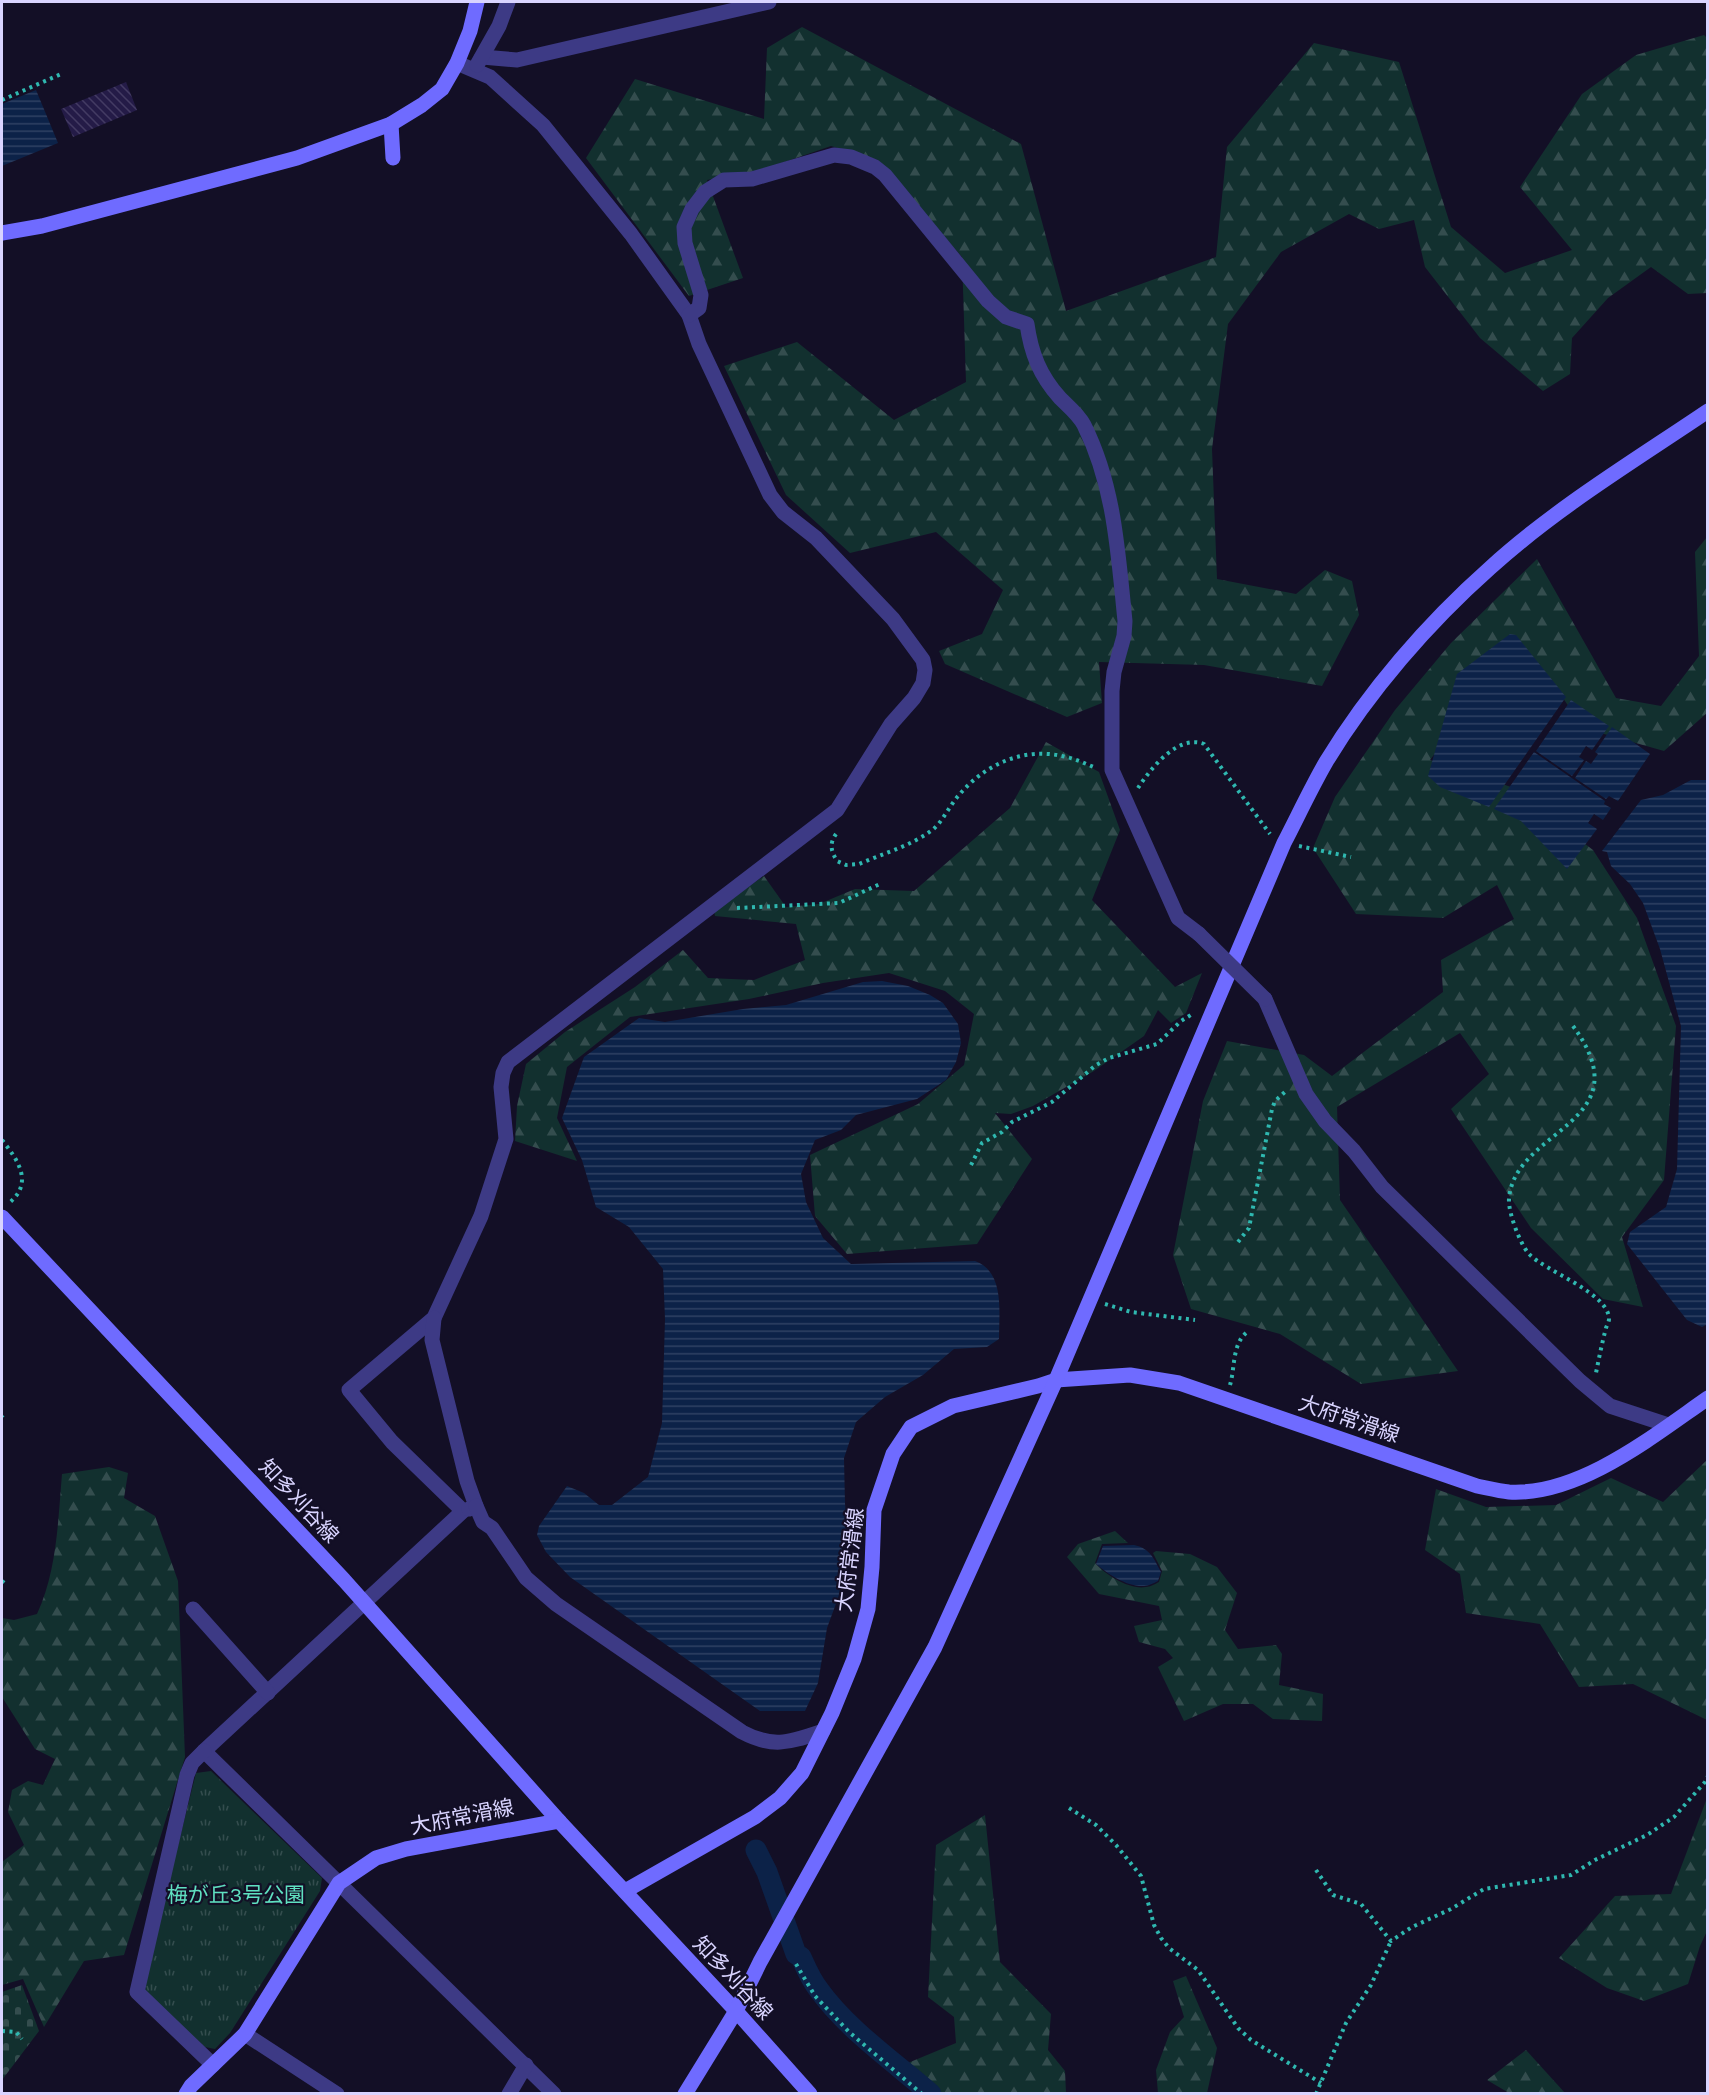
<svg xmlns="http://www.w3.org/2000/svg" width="1709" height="2095" viewBox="0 0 1709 2095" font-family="Karla,'Noto Sans JP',sans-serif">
<defs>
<pattern id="forest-firs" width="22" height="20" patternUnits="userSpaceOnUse" patternTransform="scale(1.5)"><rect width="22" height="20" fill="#12302f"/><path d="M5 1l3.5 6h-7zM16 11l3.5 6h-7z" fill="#344d4e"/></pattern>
<pattern id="cemetery-stones" width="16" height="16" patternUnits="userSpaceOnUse" patternTransform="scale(1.5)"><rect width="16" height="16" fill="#12302f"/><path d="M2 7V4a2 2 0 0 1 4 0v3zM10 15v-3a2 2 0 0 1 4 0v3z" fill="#344d4e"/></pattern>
<pattern id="park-tufts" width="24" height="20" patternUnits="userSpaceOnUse" patternTransform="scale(1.5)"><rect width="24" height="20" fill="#12302f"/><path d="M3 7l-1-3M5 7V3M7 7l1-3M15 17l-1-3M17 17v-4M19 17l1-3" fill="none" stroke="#344d4e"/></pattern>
<pattern id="water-rules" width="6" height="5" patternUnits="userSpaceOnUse" patternTransform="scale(1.5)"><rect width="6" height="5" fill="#0c2248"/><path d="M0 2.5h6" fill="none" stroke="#2f4163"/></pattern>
<pattern id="building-back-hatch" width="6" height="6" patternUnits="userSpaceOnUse" patternTransform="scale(1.5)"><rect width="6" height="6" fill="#241b47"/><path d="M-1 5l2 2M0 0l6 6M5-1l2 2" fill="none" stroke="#433b63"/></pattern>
</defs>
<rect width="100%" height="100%" fill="#130f26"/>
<g fill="url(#forest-firs)">
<polygon points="802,27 1021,144 1066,311 1216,257 1227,147 1314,43 1399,62 1451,227 1505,273 1572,250 1520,187 1582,94 1636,55 1704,35 1708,39 1707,293 1688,294 1651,267 1608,298 1572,338 1570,374 1543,391 1480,338 1425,267 1414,220 1379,229 1349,214 1281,252 1228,324 1212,449 1217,579 1296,594 1325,570 1352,581 1359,615 1322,686 1204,665 1099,662 1102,703 1067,717 945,664 939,651 982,634 1003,590 936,532 850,553 786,495 724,366 797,342 894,420 966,382 962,257 878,160 831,146 761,170 707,180 743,278 689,296 586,158 635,79 764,119 767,48"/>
<polygon points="1707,537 1707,713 1664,751 1583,728 1549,677 1503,663 1430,760 1511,787 1593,850 1637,918 1676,1026 1664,1180 1622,1237 1643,1307 1603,1299 1531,1228 1451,1109 1489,1074 1460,1033 1337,1107 1340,1200 1458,1371 1361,1384 1280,1334 1191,1309 1173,1255 1203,1101 1227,1041 1304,1055 1332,1076 1443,992 1441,960 1514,919 1497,885 1443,918 1356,914 1313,848 1335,797 1395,710 1451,643 1537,559 1616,698 1661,706 1699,656 1695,552"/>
<polygon points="1046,742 1099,772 1120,830 1092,900 1175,987 1202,973 1186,1013 1171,1023 1158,1010 1144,1036 1094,1071 1033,1106 1011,1114 995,1113 1032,1159 977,1244 847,1254 815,1216 810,1155 918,1104 964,1065 974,1014 945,991 889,973 823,983 749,999 630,1017 567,1067 557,1118 577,1161 515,1141 517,1106 526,1064 565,1032 635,987 683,950 708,978 754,980 805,960 796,924 715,916 714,910 764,876 786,907 819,904 855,889 914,891 1010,808"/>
<polygon points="1707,1460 1707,1720 1633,1684 1579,1687 1540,1624 1466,1613 1460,1574 1425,1550 1436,1489 1486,1507 1556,1505 1611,1478 1663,1502"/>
<path d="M109,1467l19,6 -4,25 31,18 23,65 7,176 -61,198 -40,6 -40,66 -21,-48 -21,6v-123l22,-17 -16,-33 4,-22 16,-9 15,4 12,-26 -20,-10 -33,-52v-79l12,2 23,-6c20,-43 21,-93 25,-140z"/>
<path d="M1115,1531l13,12 -26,1 -7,19c11,12 34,27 51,24 4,0 9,-3 13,-5l3,-11 -9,-18 3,-2 34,3 27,13 20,26 -12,37 13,19 38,-4 6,9 -3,31 44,9 -1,27 -49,-2 -20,-15h-30l-39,17 -26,-54 15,-9 -8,-9 -26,-7 -5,-16 28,-6 -3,-14 -60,-12 -32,-37 11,-13z"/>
<polygon points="1707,1798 1707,1931 1700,1946 1688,1984 1644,2001 1607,1988 1559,1958 1615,1896 1671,1894"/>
<polygon points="985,1815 1000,1962 1051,2014 1048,2050 1065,2071 1066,2093 935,2093 903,2065 956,2043 954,2017 928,1997 936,1845"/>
<polygon points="1186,1976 1217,2048 1207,2093 1158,2093 1156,2070 1170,2032 1184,2017 1173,1981"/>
<polygon points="1526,2050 1565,2093 1509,2093 1487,2080"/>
</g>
<polygon fill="url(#cemetery-stones)" points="22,1985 39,2031 2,2080 2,1992"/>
<polygon fill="url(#park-tufts)" points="211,1771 322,1878 320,1891 230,2033 215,2049 205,2047 147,1995 143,1986 196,1773"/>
<g fill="url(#water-rules)">
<polygon points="36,90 58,143 2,166 2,104"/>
<polygon points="1510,634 1516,635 1566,697 1489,807 1440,787 1428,776 1457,674"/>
<polygon points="1571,700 1609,726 1592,750 1586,746 1579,757 1584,760 1572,776 1536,751"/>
<polygon points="1612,727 1650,754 1618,801 1609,796 1606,799 1575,778 1586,761 1591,764 1598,754 1595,752"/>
<polygon points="1534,752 1605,801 1604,804 1611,808 1603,820 1594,814 1588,823 1597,829 1567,869 1521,821 1494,809"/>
<polygon points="1691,780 1708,780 1708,1324 1702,1327 1687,1320 1627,1244 1630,1232 1666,1207 1677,1169 1681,1026 1660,949 1643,903 1630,884 1611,866 1607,852 1602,851 1641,800 1663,795"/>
<path d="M882,981l26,5 22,9 13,8 15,21 3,19 -5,19 -10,18 -29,19 -61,16 -15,15 -26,10 -14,34 5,28 17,36 28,26 124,-3c30,11 24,51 24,78l-12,8 -33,2 -31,26 -38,22 -29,25 -12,36 1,46 4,33 -5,45 -17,46 -9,55 -13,28h-45l-190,-134 -24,-25 -9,-17 2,-9 28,-40 17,7 15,12h13l36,-28 14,-54 3,-104 -2,-50 -34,-42 -33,-20 -14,-47 -20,-42 22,-61 55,-39 26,4 78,-13 43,-4 77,-23z"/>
<path d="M1134,1545c16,3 20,14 27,27l-3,9c-4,2 -10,5 -14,5 -17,1 -36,-12 -48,-22l7,-18z"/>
</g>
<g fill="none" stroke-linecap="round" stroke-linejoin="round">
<path stroke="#0c2248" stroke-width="21" d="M756,1850l11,22 29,82 5,3c5,11 10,23 18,33 28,39 75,72 112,104"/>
</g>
<polygon fill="url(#building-back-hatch)" points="126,82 137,110 73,137 61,109"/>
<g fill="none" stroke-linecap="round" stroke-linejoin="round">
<g stroke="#2fb8b0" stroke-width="4" stroke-dasharray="3 4.5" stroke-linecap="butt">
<polyline points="2,100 61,74"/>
<path d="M1138,788c13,-20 40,-54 66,-44l66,90"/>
<path d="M836,834c-7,10 -5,17 1,27l9,4 13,-1c23,-10 51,-18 72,-33 12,-9 18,-25 28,-36 26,-31 66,-49 107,-38 10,2 20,7 30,11"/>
<polyline points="1299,846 1351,857"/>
<polyline points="737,908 839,903 882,883"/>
<path d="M1573,1026c72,98 -59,102 -64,173 -1,13 11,45 20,55 16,17 80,39 80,65 0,3 -2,6 -3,9 -4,15 -7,30 -10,45"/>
<path d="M2,1140c16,20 32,43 7,63"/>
<polyline points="971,1165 982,1143 1002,1132 1012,1122 1052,1102 1096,1065 1109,1058 1157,1044 1181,1021 1194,1013"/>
<polyline points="1238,1242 1249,1228 1272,1109 1275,1101 1285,1092"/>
<polyline points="1105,1304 1131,1312 1195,1320"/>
<path d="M1230,1385c5,-16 2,-40 16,-52"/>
<polyline points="2,1416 3,1415"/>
<polyline points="2,1581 4,1583"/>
<polyline points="1069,1808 1096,1825 1116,1845 1141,1876 1154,1925 1161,1938 1169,1948 1198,1970 1238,2028 1251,2040 1321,2083"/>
<polyline points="1316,1870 1333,1895 1361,1904 1391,1941 1412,1927 1451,1909 1484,1889 1571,1875 1595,1860 1647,1835 1674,1817 1705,1782 1708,1776"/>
<polyline points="796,1964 815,1996 849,2032 922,2094"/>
<polyline points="2,2031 16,2032 22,2039"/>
<polyline points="1316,2094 1346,2023 1371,1985 1391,1941"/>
</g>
<g stroke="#3d3a85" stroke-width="15">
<polyline points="482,57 517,60 769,2"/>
<polyline points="457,63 490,77 543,125 631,234 689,315 699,344 770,495 783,512 816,538 893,619 923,660 925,670 923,683 914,698 891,724 837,810 508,1062 503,1073 501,1087 506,1139 481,1216 434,1318 349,1390 392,1442 463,1511 204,1751 554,2094"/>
<polyline points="477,65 499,26 508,2"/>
<path d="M689,315l10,-7 2,-13 -16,-52 -1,-16 8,-18 13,-17 19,-12 28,-1 82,-24 17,2 24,10 10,8 103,126 18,16 21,7c4,29 13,52 33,74 8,8 19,17 24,27 31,62 34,129 41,196l-1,15 -10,36 -2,19v79l66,148 21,16"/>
<polyline points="1265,999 1306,1094 1325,1121 1354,1151 1382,1187 1580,1381 1610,1406 1668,1425"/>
<polyline points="434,1318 432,1340 467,1481 476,1506 469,1509"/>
<path d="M476,1506l7,16 9,6 34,50 30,26 186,128c32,17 48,10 81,-1"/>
<polyline points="193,1609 268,1693"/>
<polyline points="204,1751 192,1763 187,1775 137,1992 213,2065"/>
<polyline points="245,2034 337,2094"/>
<polyline points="509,2094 526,2065"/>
</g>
<g stroke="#6f6bff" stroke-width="15">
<polyline points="391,124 393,158"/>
<polyline points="2,233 42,226 297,158 391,124 422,105 442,89 457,63 470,31 477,2"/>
<polyline points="2,1217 344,1580 559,1821 736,2011 810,2094"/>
<path d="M625,1891l130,-74 25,-19 22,-25 30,-60 22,-54 14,-50 4,-42 2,-57 19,-56 18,-27 42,-21 85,-20 18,-6 74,-5 49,8 298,103c10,2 22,5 32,6 70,4 144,-56 199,-94"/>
<polyline points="186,2094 191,2086 245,2034 339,1883 376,1858 406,1849 559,1821"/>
<path d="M685,2094l51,-83 24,-49 175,-315 121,-267 228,-537c14,-27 27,-55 42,-81 43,-71 102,-139 164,-194 66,-60 144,-107 218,-157"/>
</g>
<polyline stroke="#3d3a85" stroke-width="15" points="1199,934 1265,999"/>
</g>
<g text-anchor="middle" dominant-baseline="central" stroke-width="4.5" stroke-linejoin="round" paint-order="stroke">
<g font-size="21" fill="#d9d4ff" stroke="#130f26">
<text transform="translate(1349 1419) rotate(19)">大府常滑線</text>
<text transform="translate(299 1501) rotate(47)">知多刈谷線</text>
<text transform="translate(850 1560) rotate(-83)">大府常滑線</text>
<text transform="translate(462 1817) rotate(-11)">大府常滑線</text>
<text transform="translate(733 1978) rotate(47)">知多刈谷線</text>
</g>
<g font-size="21" fill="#5fe0c0" stroke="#130f26">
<text x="236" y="1895">梅が丘3号公園</text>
</g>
</g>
<rect width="1709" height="2095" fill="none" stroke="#d9d4ff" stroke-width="6"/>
</svg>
